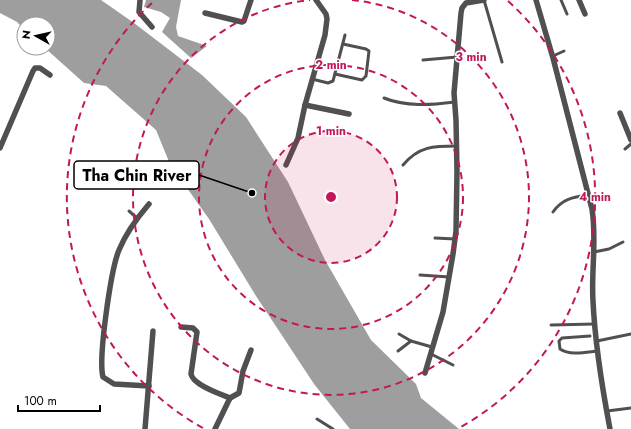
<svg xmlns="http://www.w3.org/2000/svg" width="631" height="429" viewBox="0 0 631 429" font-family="Jost,sans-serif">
<rect width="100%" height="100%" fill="#fff"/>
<g fill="#9e9e9e">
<polygon points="0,0 101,0 134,23 202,75 246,117 288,182 325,260 371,340 416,384 421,398 459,429 350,429 314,384 256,296 209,219 170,164 156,130 106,86 84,83 45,48 48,48 48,24 24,24 24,29 17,22 0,13"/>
<polygon points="146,0 181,0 176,27 178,36 207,46 191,58 162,32 170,18 161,12 144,7"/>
</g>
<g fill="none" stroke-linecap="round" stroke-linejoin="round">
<g stroke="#505050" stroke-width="3">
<polyline points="484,0 502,62"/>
<polyline points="561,0 567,14"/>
<polyline points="553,56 564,51"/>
<polyline points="423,60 457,57"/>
<polyline points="335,74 362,80 366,76 369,51 366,49 343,44"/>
<polyline points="312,79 328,83 333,81 345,35"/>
<path d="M384,98c22,9 47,7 71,4"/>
<polyline points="625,149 631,144"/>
<path d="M403,165c16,-19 31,-19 54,-19"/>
<polyline points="129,211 137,218"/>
<path d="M553,212c9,-13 20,-15 35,-17"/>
<polyline points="435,238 455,239"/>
<polyline points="594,252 609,249 623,242"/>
<polyline points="420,275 449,277"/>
<polyline points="551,325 595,324"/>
<polyline points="399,334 411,341 432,347"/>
<path d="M590,336l-28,2 -3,3 1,8c10,7 27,3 38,2"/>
<polyline points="597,341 631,334"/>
<polyline points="398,351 411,341"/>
<polyline points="431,354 453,365"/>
<polyline points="607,411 631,408"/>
<polyline points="317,419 333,429"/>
</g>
<g stroke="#505050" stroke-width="5.5">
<polyline points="140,0 139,12 152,27"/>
<path d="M536,0l17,58 39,151c5,31 -1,62 1,92 2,43 9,86 17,128"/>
<polyline points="579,0 585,14"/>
<polyline points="205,13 242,22 244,21 251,0"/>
<polyline points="305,105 349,114"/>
<polyline points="620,113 631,140"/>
<polyline points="0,148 33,71 35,68 40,68 50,75"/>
<polyline points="286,165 298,138 305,105 325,35 327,19 326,14 316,0"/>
<path d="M181,327l12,1 4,4 -6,42c2,11 29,20 39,24l-15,31"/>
<polyline points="425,373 443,312 453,254 456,231 457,172 456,120 454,93 461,13 462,8 466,3 484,0"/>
<path d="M149,386l-35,-2 -11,-7c-5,-19 8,-108 16,-127 7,-17 18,-32 30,-46"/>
<polyline points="230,398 239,393 243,371 251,350"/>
<polyline points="145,429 153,331"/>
</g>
</g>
<circle cx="331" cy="197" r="66" fill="#c2185b" fill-opacity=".12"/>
<g fill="none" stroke="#c2185b" stroke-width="2" stroke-dasharray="7 5">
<circle cx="331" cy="197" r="66"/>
<circle cx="331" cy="197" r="132"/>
<path d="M352 0A198 198 0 1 1 310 0"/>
<path d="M203 428A264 264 0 0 1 154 1M508 1A264 264 0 0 1 459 428"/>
</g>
<circle cx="331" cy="197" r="6" fill="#c2185b" stroke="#fff" stroke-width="2"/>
<g font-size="12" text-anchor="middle" font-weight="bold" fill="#c2185b" stroke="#fff" stroke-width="3" stroke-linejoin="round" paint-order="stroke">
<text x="471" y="61">3 min</text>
<text x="331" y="69">2 min</text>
<text x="331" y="135">1 min</text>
<text x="595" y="201">4 min</text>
</g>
<path fill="none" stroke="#000" stroke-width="1.5" d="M252 193L199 175"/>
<circle fill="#000" stroke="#fff" stroke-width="1.5" cx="252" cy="193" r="4"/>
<rect fill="#fff" stroke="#000" stroke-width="1.5" x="74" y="161" width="125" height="28" rx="4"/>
<g font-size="16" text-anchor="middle" font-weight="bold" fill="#000">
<text x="137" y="181">Tha Chin River</text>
</g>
<g transform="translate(36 36) rotate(278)"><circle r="19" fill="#ffffff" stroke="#999999"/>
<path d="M0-3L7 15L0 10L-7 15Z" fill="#000000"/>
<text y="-6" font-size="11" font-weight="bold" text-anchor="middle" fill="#000000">N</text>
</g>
<path d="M18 405v6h82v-6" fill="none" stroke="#000000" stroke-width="2"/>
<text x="24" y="405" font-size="12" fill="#000000" stroke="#ffffff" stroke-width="3" paint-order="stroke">100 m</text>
</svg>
